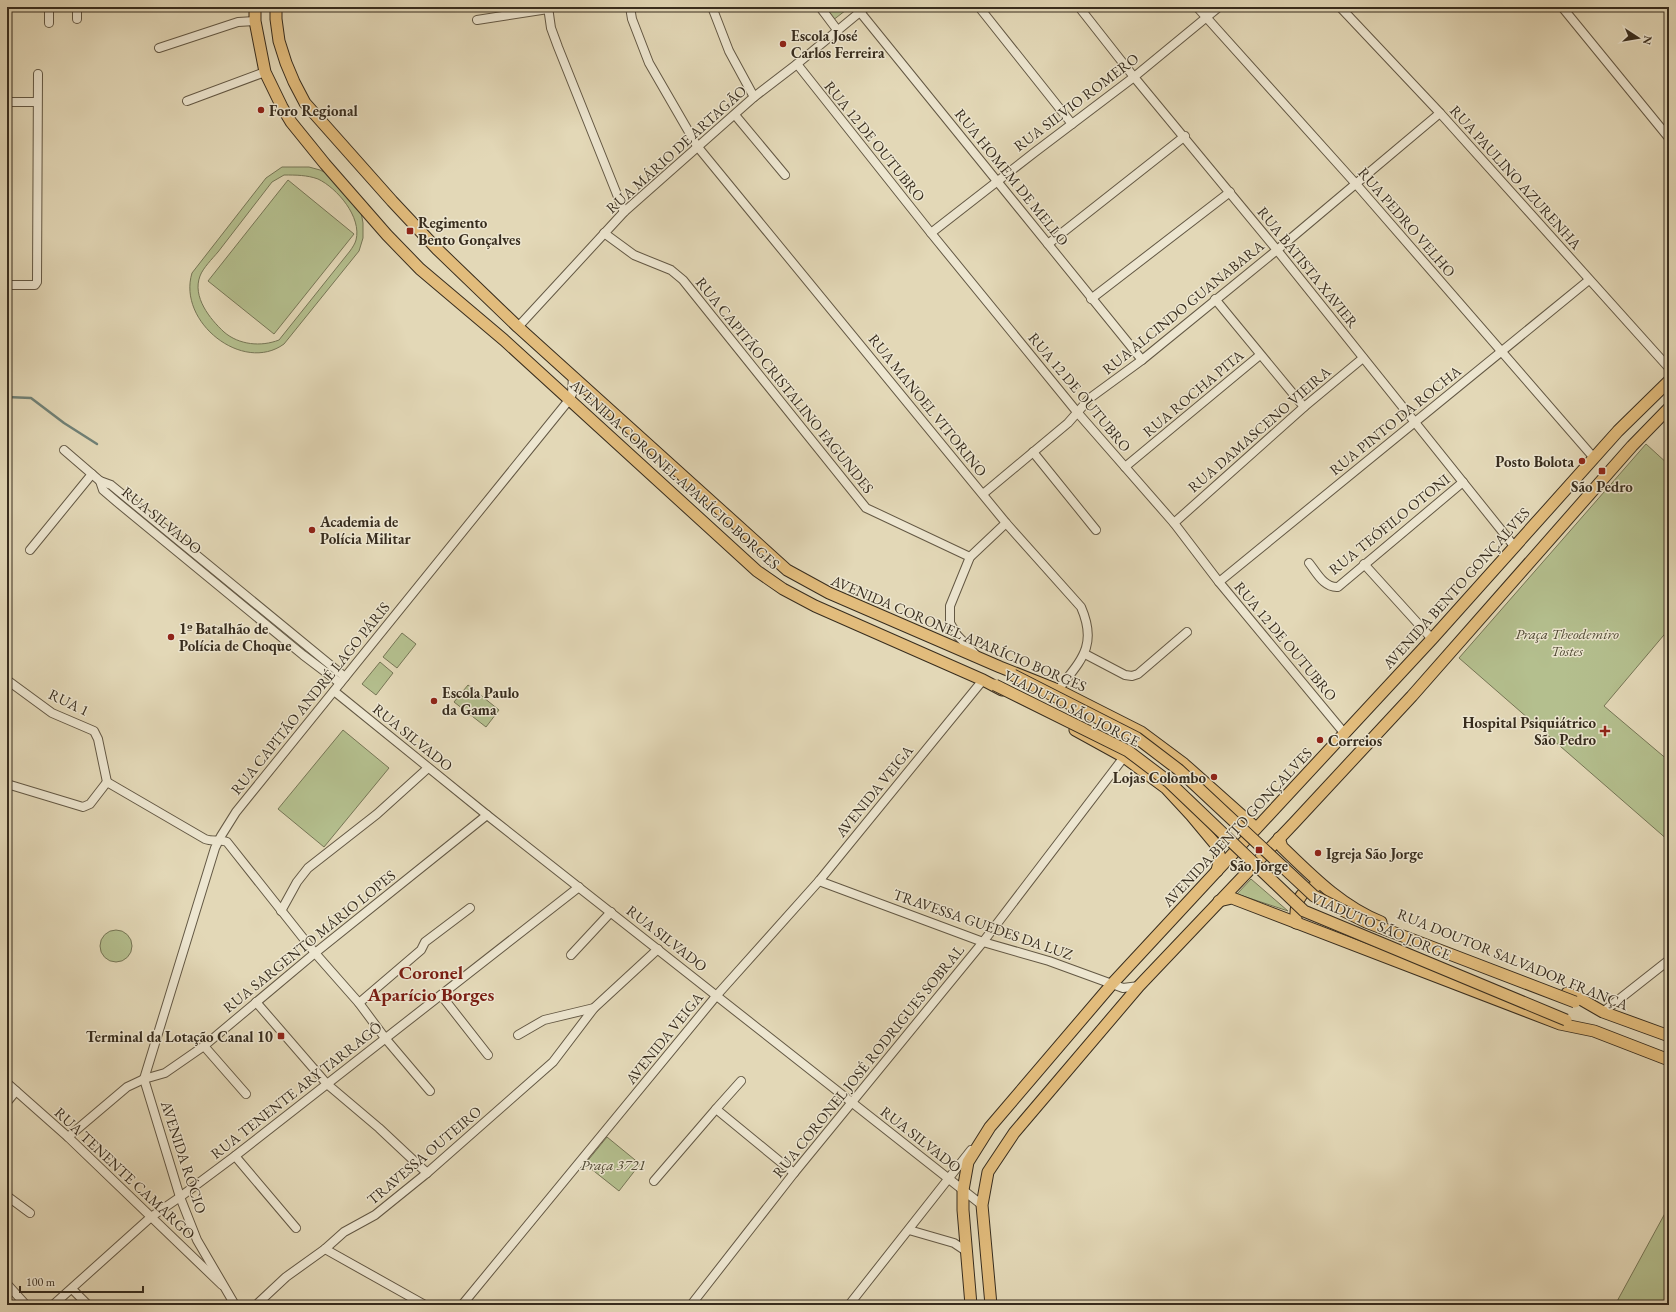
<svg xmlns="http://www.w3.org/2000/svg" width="1676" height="1312" viewBox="0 0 1676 1312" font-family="'EB Garamond',serif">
<rect width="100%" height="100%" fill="#e3d8b7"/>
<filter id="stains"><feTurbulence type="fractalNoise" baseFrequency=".005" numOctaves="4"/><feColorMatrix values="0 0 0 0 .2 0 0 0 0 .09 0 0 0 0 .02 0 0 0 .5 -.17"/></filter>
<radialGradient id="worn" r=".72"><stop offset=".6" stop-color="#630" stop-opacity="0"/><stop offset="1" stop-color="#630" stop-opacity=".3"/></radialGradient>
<g fill="#b4bf8e" stroke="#767656" fill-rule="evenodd">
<polygon points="814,7 850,7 828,24"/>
<path d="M282,167h27l11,3 12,6 29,36 2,11v15l-4,13 -75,93c-41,30 -107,-22 -92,-71l74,-95zM284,175c12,0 23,0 34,4 19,9 44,38 38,61 -1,4 -4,8 -6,11l-71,89c-18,7 -40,5 -55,-8 -14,-13 -32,-35 -24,-56 3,-8 12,-17 18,-24 18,-23 36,-47 54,-70z"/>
<polygon points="288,180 354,234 274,334 208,281"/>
<polygon points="1646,444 1669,465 1669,629 1604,706 1669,761 1669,841 1459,658"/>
<polygon points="402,633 416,644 397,668 383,657"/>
<polygon points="380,662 393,673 376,695 362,684"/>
<polygon points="468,685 499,710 486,727 454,702"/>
<polygon points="343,730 389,768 324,847 278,809"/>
<polygon points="1251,879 1288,911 1237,894"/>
<circle cx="116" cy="946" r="16"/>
<polygon points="607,1137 640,1164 619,1191 585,1164"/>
<polygon points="1669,1206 1669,1305 1615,1305"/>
</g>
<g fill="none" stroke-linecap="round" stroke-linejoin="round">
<polyline stroke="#708177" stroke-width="2.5" points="7,397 31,398 64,423 97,444"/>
<defs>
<g id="minor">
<polyline points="548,7 551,28 558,47 624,212"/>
<path d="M630,7l2,12 17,44 48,83 309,377 75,84c17,39 0,53 -23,83"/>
<polyline points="712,7 729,51 754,97"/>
<polyline points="820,7 838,31"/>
<polyline points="979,7 1072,124"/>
<polyline points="1079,7 1134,77 1277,250 1514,546"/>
<polyline points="1197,7 1356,184 1594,458"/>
<polyline points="1340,7 1440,113 1669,368"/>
<polyline points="1562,7 1669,138"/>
<polyline points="860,12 1142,360"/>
<polyline points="77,19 77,7"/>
<polyline points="477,20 548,9"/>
<polyline points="49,23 49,7"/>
<polyline points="159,48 238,22 255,21"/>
<polyline points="797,64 931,233 1077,412 1174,523 1219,582 1345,734"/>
<polyline points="187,101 265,72"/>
<polyline points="7,102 37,102"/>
<polyline points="735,115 785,175"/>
<polyline points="604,233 634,255 671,270 683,280 866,508 970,557"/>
<polyline points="931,233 1035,152 1134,77 1219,7"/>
<polyline points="1048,244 1185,136"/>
<polyline points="7,285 35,285 37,282 38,74"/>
<polyline points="1091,299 1230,192"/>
<polyline points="1215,299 1304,407"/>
<polyline points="518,327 624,212 754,97 797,64 866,7"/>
<polyline points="64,450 100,481 111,485 345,677"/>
<polyline points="1033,452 1096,530"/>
<polyline points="1125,467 1260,355"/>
<polyline points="100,481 103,490 117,502 303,655 340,683"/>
<polyline points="983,494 1068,423 1090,398 1142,360 1277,250 1440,113"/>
<polyline points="1174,523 1304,407 1363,358"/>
<polyline points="30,550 92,474"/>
<path d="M1309,563c8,10 15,25 29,24l125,-105"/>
<polyline points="1364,564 1432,639"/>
<polyline points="1219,582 1589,280"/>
<polyline points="1085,654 1125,675 1132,676 1138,674 1187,632"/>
<polyline points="976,655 957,635 950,623 950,606 970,557 1006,523"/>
<polyline points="7,680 52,713 94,731 98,739 107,782"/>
<polyline points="334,691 487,815 982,1205"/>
<path d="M7,784l76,23 7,-3 17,-22 98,57c7,3 15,0 22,3l88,111 44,50 26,35 45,53"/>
<polyline points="819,881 983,942 1049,961 1123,988 1139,986"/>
<polyline points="281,911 297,882 308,868 377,814 428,768"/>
<polyline points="571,955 611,912"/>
<polyline points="441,995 488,1055"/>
<polyline points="256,1002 327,1084 379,1128 427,1173"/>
<polyline points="359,1003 421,950 425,942 470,908"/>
<polyline points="1603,1012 1669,960"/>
<polyline points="518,1035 544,1020 594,1008 658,949"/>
<polyline points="204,1046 246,1094"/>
<polyline points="144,1079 215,848 221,836 236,812 569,400 572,394 573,376"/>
<polyline points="144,1079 180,1197 197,1240 235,1305"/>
<polyline points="7,1083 68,1137 222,1285"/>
<polyline points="7,1102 16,1091"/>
<polyline points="716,1109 741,1081"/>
<polyline points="68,1137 127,1087 144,1079 165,1073 204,1046 315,953 487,815"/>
<polyline points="235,1156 296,1228"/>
<polyline points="654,1181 716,1109 794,1173"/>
<polyline points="7,1196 30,1213"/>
<polyline points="909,1230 954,1243 966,1251"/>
<polyline points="325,1249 425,1305"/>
<polyline points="7,1284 26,1305"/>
<polyline points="72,1289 88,1305"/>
<polyline points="53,1305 151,1217 180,1197 235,1156 579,887"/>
<polyline points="256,1305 286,1277 325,1249 344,1232 375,1215 427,1173 553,1062 594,1008"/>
<polyline points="462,1305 717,995 819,881 983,680"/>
<polyline points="691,1305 794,1173 983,942 1124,757"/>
<polyline points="849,1305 971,1150"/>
</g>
<g id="major">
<polyline points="255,7 255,21 265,72 282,107 291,122 325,164 387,235 420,269 504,340 757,571 783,589 815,606 983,680 1002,690"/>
<polyline points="276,7 276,19 279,41 286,63 294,82 305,103 392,201 437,249 518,327 787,570 829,593 1000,667 1058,690 1141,732 1184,764 1256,828"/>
<polyline points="1075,730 1124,757 1166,788 1191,815 1216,845 1220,857 1217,871"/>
<path d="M1279,838l3,9c29,28 60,60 99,75"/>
<polyline points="1219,901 1232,898 1560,1024 1594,1031 1669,1060"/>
<path d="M1296,923c-1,-17 1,-31 20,-37"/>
<polyline points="1567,993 1577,997 1603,1012 1669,1036"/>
<polyline points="971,1305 963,1210 963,1190 968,1162 990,1127 1112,984 1432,639 1618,431 1669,381"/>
<polyline points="991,1305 982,1205 988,1172 1014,1133 1139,986 1294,823 1412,696 1632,446 1669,408"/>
</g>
</defs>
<use href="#minor" stroke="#635844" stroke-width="10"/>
<use href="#major" stroke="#382d1e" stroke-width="13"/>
<use href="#minor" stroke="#ede6d0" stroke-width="8"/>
<use href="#major" stroke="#e2bc7c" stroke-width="11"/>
<defs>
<g id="major-bridge">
<polyline points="1013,675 1137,738 1179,770 1314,896 1366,922 1575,1002"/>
<polyline points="995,685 1128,751 1169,782 1304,911 1566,1020"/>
</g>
</defs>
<use href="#major-bridge" stroke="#382d1e" stroke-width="13" stroke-linecap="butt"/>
<use href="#major-bridge" stroke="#e2bc7c" stroke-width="11"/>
</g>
<g fill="#8f2418" stroke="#ede6d0" stroke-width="1.5">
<circle cx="783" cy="44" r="4"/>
<circle cx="261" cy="110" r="4"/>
<rect x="406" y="227" width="8" height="8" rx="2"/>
<circle cx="1582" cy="461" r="4"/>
<rect x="1598" y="467" width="8" height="8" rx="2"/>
<circle cx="312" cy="530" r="4"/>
<circle cx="171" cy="637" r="4"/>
<circle cx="434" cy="701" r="4"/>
<path d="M1603 725h4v4h4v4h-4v4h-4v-4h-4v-4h4z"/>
<circle cx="1320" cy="740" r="4"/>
<circle cx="1214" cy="777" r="4"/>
<rect x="1255" y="846" width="8" height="8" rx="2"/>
<circle cx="1318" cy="853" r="4"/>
<rect x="277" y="1032" width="8" height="8" rx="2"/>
</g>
<g text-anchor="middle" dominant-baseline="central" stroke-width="3" stroke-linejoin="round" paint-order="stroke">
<g font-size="15" font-weight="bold" fill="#382d1e" stroke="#ede6d0" text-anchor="start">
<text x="791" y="35">Escola José<tspan x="791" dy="17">Carlos Ferreira</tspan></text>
<text x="269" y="110">Foro Regional</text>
<text x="418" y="222">Regimento<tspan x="418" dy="17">Bento Gonçalves</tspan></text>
<text x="1574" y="461" text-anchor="end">Posto Bolota</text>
<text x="1602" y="486" text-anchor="middle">São Pedro</text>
<text x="320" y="521">Academia de<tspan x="320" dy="17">Polícia Militar</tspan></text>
<text x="179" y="628">1º Batalhão de<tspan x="179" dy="17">Polícia de Choque</tspan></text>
<text x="442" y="692">Escola Paulo<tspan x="442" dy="17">da Gama</tspan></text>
<text x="1596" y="722" text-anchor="end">Hospital Psiquiátrico<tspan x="1596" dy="17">São Pedro</tspan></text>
<text x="1328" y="740">Correios</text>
<text x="1206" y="777" text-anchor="end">Lojas Colombo</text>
<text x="1326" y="853">Igreja São Jorge</text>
<text x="1259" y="865" text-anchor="middle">São Jorge</text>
<text x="273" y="1036" text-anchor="end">Terminal da Lotação Canal 10</text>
</g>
<g font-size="15" fill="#382d1e" stroke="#ede6d0">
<text transform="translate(1076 102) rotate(-37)">RUA SILVIO ROMERO</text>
<text transform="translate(875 141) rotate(51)">RUA 12 DE OUTUBRO</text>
<text transform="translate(676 149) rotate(-42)">RUA MÁRIO DE ARTAGÃO</text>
<text transform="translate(1012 177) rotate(51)">RUA HOMEM DE MELLO</text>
<text transform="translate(1516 177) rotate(48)">RUA PAULINO AZURENHA</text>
<text transform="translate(1407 222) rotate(49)">RUA PEDRO VELHO</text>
<text transform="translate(1308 267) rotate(51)">RUA BATISTA XAVIER</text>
<text transform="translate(1183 307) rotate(-39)">RUA ALCINDO GUANABARA</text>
<text transform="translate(785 385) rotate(51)">RUA CAPITÃO CRISTALINO FAGUNDES</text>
<text transform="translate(1080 392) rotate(50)">RUA 12 DE OUTUBRO</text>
<text transform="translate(1193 393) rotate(-40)">RUA ROCHA PITA</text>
<text transform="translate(928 405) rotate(51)">RUA MANOEL VITORINO</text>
<text transform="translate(1395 420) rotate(-39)">RUA PINTO DA ROCHA</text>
<text transform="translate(1259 429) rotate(-41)">RUA DAMASCENO VIEIRA</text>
<text transform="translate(675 474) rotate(42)">AVENIDA CORONEL APARÍCIO BORGES</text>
<text transform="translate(162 520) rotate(39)">RUA SILVADO</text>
<text transform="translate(1389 524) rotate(-39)">RUA TEÓFILO OTONI</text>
<text transform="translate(1456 588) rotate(-48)">AVENIDA BENTO GONÇALVES</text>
<text transform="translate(959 633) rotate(23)">AVENIDA CORONEL APARÍCIO BORGES</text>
<text transform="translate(1286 641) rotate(50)">RUA 12 DE OUTUBRO</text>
<text transform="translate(310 698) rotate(-51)">RUA CAPITÃO ANDRÉ LAGO PÁRIS</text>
<text transform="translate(69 702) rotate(26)">RUA 1</text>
<text transform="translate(1072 708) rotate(27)">VIADUTO SÃO JORGE</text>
<text transform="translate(413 737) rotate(39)">RUA SILVADO</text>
<text transform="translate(874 791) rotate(-51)">AVENIDA VEIGA</text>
<text transform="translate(1237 827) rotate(-47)">AVENIDA BENTO GONÇALVES</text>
<text transform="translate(983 924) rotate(19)">TRAVESSA GUEDES DA LUZ</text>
<text transform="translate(1381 926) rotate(23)">VIADUTO SÃO JORGE</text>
<text transform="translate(667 938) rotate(38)">RUA SILVADO</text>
<text transform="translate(309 941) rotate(-39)">RUA SARGENTO MÁRIO LOPES</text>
<text transform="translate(1513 959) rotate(22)">RUA DOUTOR SALVADOR FRANÇA</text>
<text transform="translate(664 1038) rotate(-51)">AVENIDA VEIGA</text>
<text transform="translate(868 1061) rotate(-51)">RUA CORONEL JOSÉ RODRIGUES SOBRAL</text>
<text transform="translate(296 1090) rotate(-38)">RUA TENENTE ARY TARRAGÔ</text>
<text transform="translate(921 1139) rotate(38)">RUA SILVADO</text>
<text transform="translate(424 1155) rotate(-40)">TRAVESSA OUTEIRO</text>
<text transform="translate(184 1157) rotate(72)">AVENIDA RÓCIO</text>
<text transform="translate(125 1173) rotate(43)">RUA TENENTE CAMARGO</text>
</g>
<g font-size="15" font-style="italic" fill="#514a34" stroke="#ede6d0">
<text x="1567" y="633">Praça Theodemiro<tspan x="1567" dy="17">Tostes</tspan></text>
<text x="613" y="1164">Praça 3721</text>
</g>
<g font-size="19" font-weight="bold" fill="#7a1f14" stroke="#ede6d0">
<text x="431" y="972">Coronel<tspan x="431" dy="22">Aparício Borges</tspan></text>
</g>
</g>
<rect width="1676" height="1312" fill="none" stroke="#e3d8b7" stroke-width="24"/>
<rect x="8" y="8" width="1660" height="1296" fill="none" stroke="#382d1e" stroke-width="2"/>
<rect x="12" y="12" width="1652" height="1288" fill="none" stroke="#382d1e"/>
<g transform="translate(1638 38) rotate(102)" stroke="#ede6d0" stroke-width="3" paint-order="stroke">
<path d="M0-3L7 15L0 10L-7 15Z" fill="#382d1e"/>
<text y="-6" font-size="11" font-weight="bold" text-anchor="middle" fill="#382d1e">N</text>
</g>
<path d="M20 1286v6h123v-6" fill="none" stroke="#382d1e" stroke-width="2"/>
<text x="26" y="1286" font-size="12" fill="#382d1e" stroke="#ede6d0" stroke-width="3" paint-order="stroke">100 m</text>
<rect width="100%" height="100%" filter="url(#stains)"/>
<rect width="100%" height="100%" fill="url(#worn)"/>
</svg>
